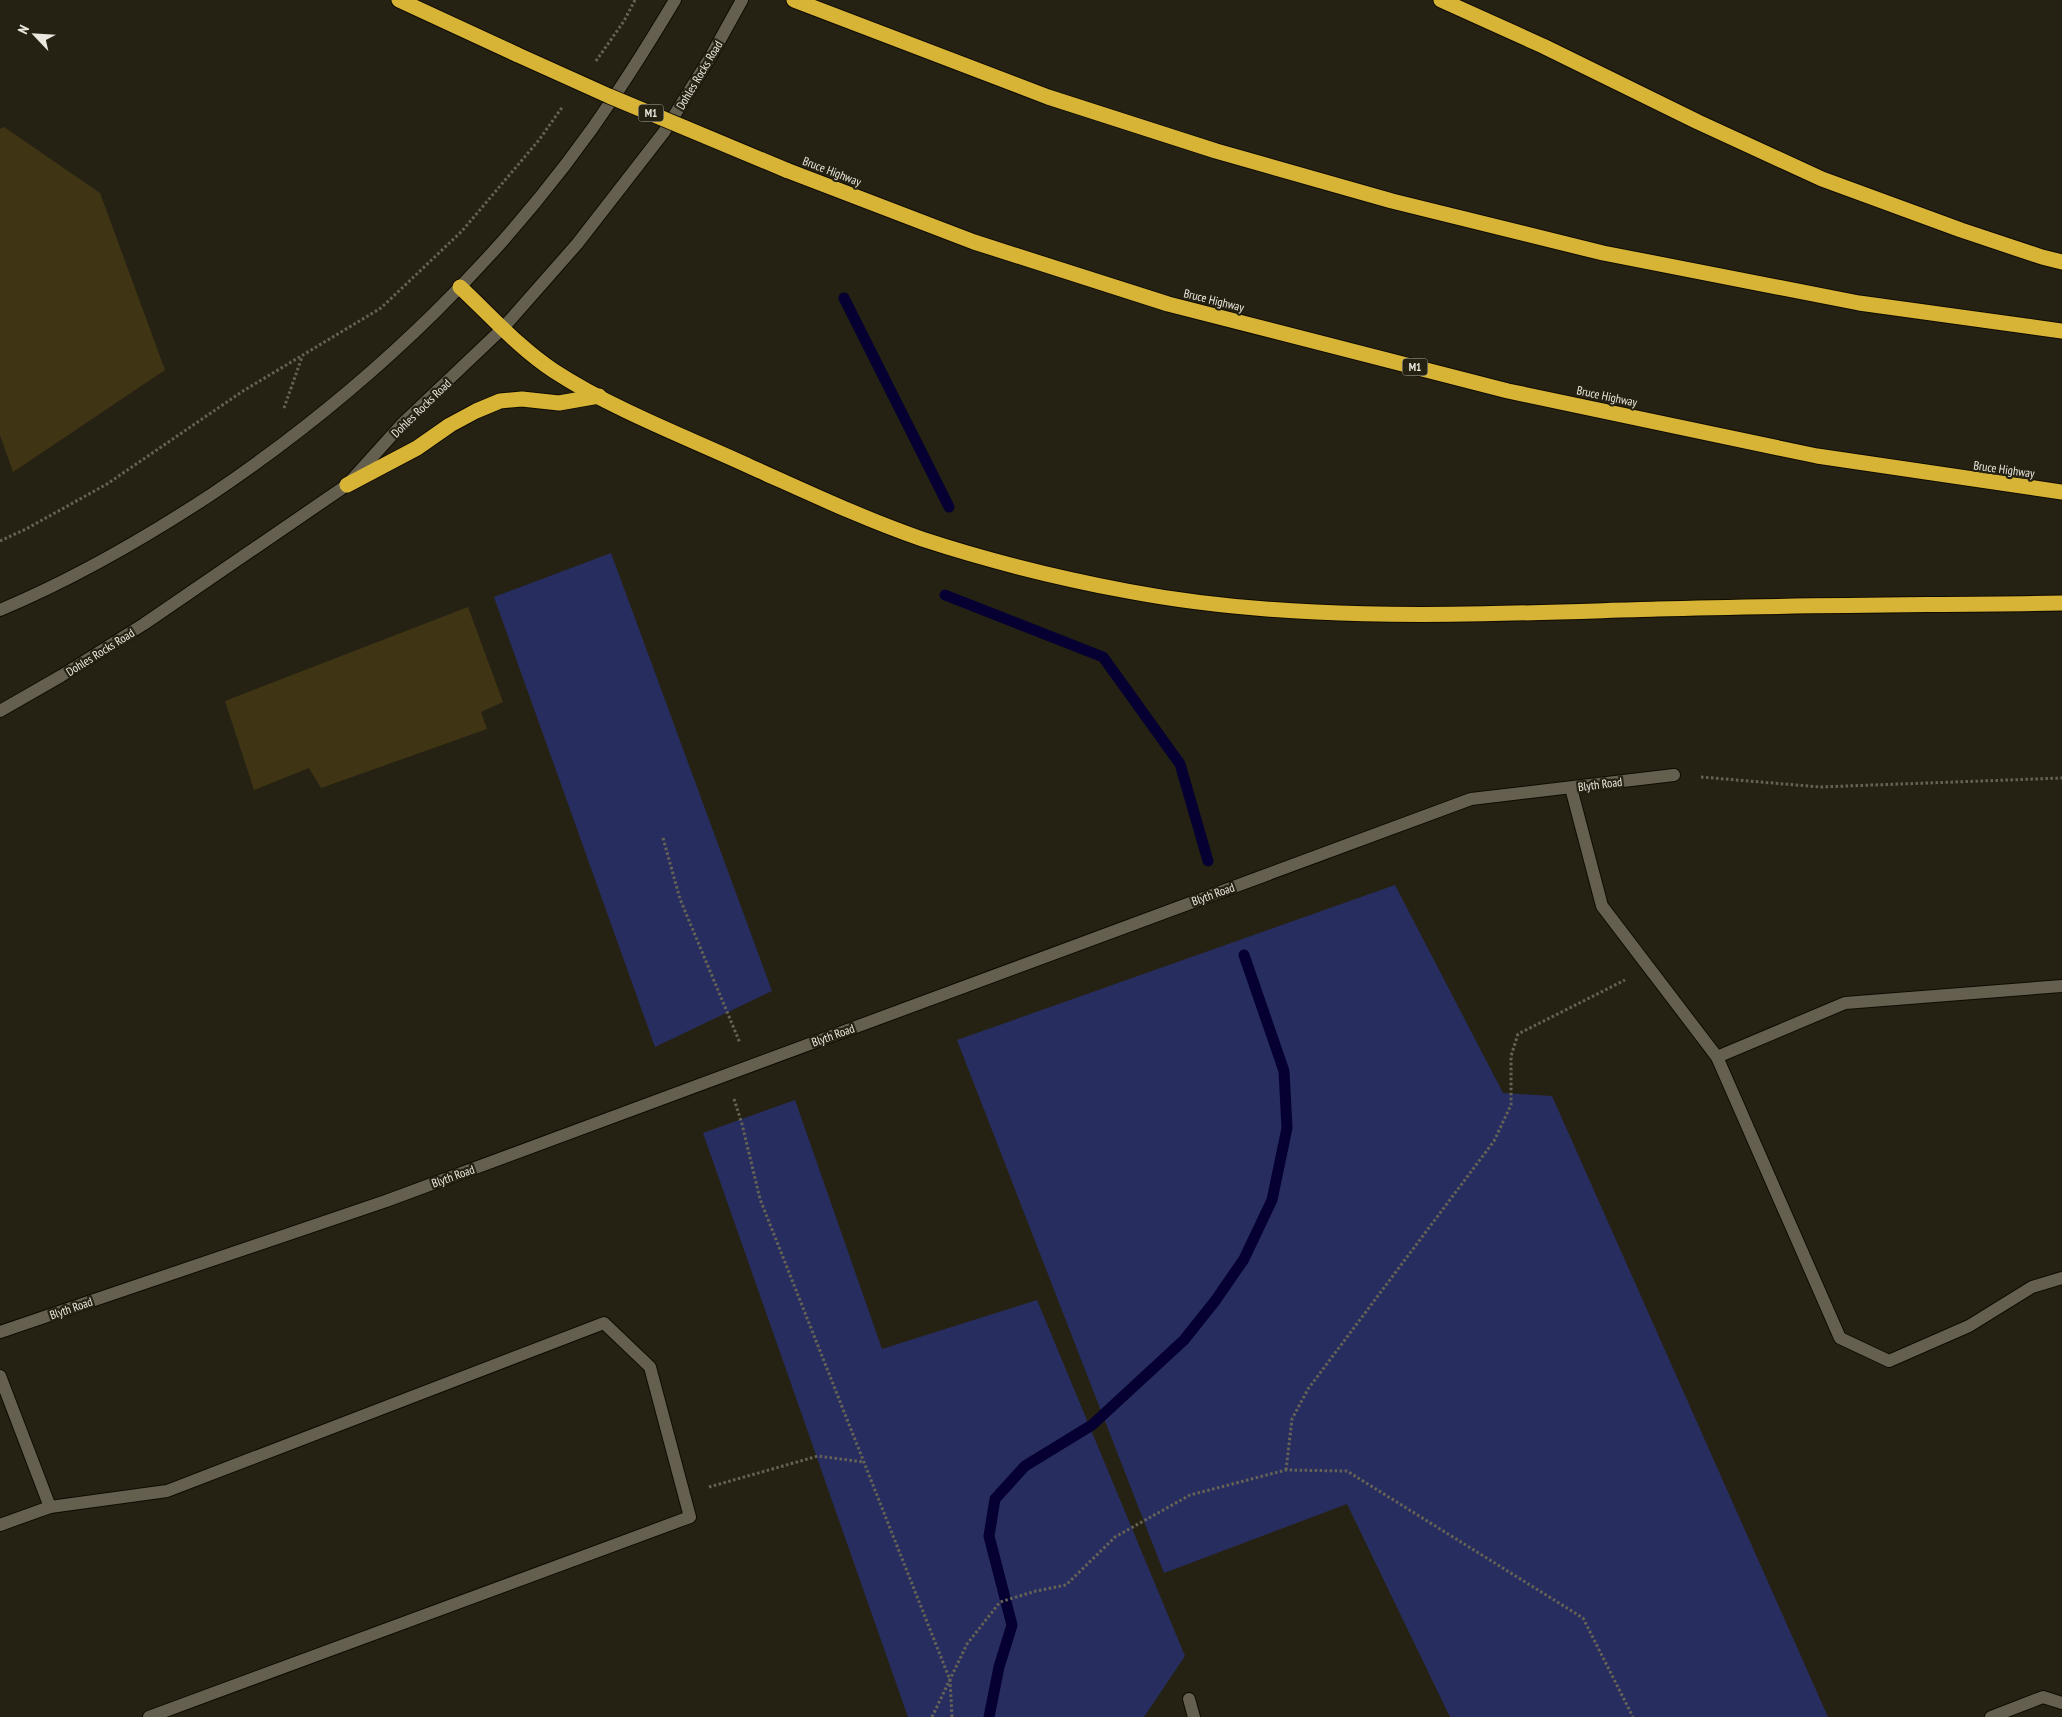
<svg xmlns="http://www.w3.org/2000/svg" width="2062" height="1717" viewBox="0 0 2062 1717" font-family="'PT Sans Narrow',sans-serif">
<rect width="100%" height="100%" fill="#262213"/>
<g fill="#272e5f">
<polygon points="611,553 772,991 655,1047 494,597"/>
<polygon points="1395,885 1503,1093 1552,1096 1828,1717 1450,1717 1347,1504 1164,1573 957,1040"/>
<polygon points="795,1100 882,1349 1037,1300 1185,1656 1144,1717 908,1717 703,1133"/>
</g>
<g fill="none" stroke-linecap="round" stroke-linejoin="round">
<g stroke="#050031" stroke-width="11">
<polyline points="844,298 949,507"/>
<polyline points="945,595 1103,657 1180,764 1208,861"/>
<polyline points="989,1717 999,1667 1012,1625 989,1536 995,1499 1025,1466 1092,1425 1184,1340 1215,1301 1244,1259 1272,1200 1287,1128 1284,1071 1244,955"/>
</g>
</g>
<g fill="#3f3514">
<polygon points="4,127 100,193 165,370 13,472 0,435 0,129"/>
<polygon points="468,607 503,702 481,712 487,729 321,788 309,768 254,790 225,701"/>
</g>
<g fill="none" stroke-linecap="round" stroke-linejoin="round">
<defs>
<g id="service">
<polyline points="1571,788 1602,906 1717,1057 1840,1338 1889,1361 1969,1326 2032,1287 2062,1278"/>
<polyline points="1717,1057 1845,1003 2062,986"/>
<polyline points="0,1376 50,1507"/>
<polyline points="0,1525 50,1507 167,1491 604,1323 650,1367 690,1517 149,1717"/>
<polyline points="1991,1717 2043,1697 2062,1703"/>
</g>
<g id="minor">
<polyline points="0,1332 386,1201 1471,799 1674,775"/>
<polyline points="1189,1699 1194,1717"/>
</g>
<g id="secondary">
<path d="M0,610c74,-31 145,-72 212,-116 159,-107 300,-243 406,-403 20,-30 39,-61 57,-91"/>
<polyline points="0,711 61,676 144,624 347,485 403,423 503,328 577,244 664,132 711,56 742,0"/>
</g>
<g id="motorway">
<polyline points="399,0 518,55"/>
<polyline points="794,0 1048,97 1216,151 1392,201 1603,253 1859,303 2062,331"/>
<polyline points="1441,0 1543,46 1698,122 1822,179 1961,230 2042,257 2062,262"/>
<polyline points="786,170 974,242 1168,304 1508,391 1817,456 2062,492"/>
<path d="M460,287c30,28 59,61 94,84 60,39 132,66 197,96 56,25 113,52 171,72 67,22 136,39 205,52 173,33 354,23 530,18 135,-4 270,-4 405,-6"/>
<polyline points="347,485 417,448 450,425 476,411 500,401 522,399 559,403 599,396"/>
</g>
</defs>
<use href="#service" stroke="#0f0b01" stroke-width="14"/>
<use href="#minor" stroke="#0f0b01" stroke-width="14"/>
<use href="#secondary" stroke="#0f0b01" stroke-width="14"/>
<use href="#motorway" stroke="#0f0b01" stroke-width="17"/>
<g stroke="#666356" stroke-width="3" stroke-dasharray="2.5 2.5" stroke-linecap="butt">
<polyline points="596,61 624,21 635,0"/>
<polyline points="284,408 302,357"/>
<polyline points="0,541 26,529 107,484 243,391 381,308 462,231 539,140 563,106"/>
<polyline points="1701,777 1820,787 2062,778"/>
<polyline points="663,838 680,899 740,1043"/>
<polyline points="734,1099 742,1124 760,1199 950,1680 952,1717"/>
<polyline points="1286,1470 1292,1419 1308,1389 1494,1141 1511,1105 1511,1056 1518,1034 1625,980"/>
<polyline points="709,1487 818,1456 863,1462"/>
<polyline points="932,1717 967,1644 1000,1602 1036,1591 1066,1585 1115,1537 1190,1495 1286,1470 1347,1471 1583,1618 1633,1717"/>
</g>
<use href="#service" stroke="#645f4f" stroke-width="12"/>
<use href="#minor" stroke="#645f4f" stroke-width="12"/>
<use href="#secondary" stroke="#645f4f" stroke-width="12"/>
<use href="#motorway" stroke="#d8b436" stroke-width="15"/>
<defs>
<polyline id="motorway-bridge" points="518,55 609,96 786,170"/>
</defs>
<use href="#motorway-bridge" stroke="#0f0b01" stroke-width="17" stroke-linecap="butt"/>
<use href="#motorway-bridge" stroke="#d8b436" stroke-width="15"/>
</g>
<g text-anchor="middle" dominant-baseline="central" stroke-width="4.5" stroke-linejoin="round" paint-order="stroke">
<g fill="#262213" stroke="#b0ada2" stroke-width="1">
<rect x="638.5" y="104.5" width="25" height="17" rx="4"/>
<rect x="1402.5" y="358.5" width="25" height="17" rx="4"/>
</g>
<g font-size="11" font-weight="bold" fill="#ebe8df">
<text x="651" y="113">M1</text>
<text x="1415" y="367">M1</text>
</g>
<g font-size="12" fill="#ebe8df" stroke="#262213">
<text transform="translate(699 75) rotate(-59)">Dohles Rocks Road</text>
<text transform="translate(832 171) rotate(21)">Bruce Highway</text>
<text transform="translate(1214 300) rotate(14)">Bruce Highway</text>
<text transform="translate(1607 396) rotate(12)">Bruce Highway</text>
<text transform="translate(421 408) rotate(-44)">Dohles Rocks Road</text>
<text transform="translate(2004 469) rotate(8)">Bruce Highway</text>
<text transform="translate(100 652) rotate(-32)">Dohles Rocks Road</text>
<text transform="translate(1600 784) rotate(-7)">Blyth Road</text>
<text transform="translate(1213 894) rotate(-20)">Blyth Road</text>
<text transform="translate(833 1035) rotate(-20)">Blyth Road</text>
<text transform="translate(453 1176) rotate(-20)">Blyth Road</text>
<text transform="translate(71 1308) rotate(-19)">Blyth Road</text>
</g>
</g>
<g transform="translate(35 35) rotate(295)" stroke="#262213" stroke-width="4" paint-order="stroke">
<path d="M0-4L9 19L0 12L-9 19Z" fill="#ebe8df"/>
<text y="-8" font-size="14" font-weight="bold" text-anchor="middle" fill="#ebe8df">N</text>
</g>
</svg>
